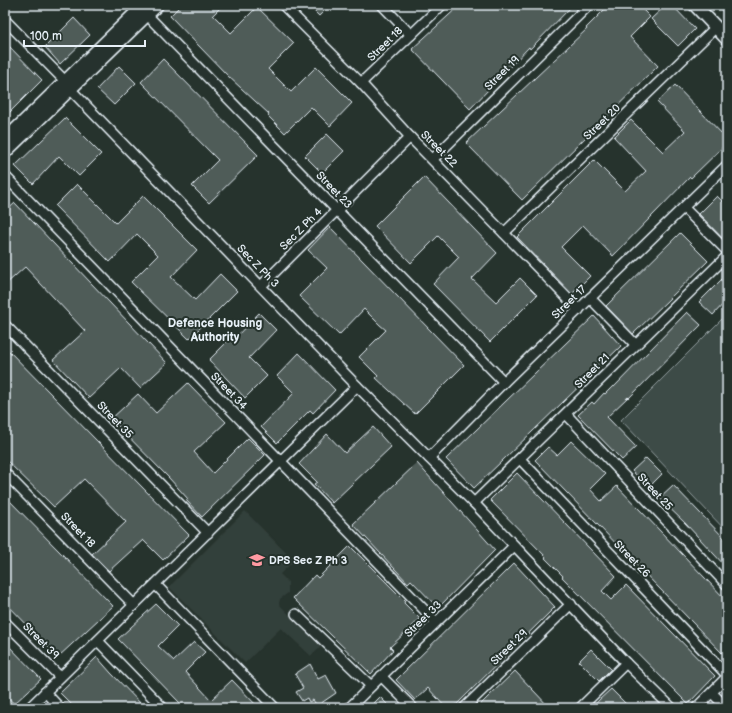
<svg xmlns="http://www.w3.org/2000/svg" width="732" height="713" viewBox="0 0 732 713" font-family="'Balsamiq Sans',sans-serif">
<rect width="100%" height="100%" fill="#26332d"/>
<filter id="ink" filterUnits="userSpaceOnUse"><feTurbulence type="fractalNoise" baseFrequency=".025" numOctaves="2"/><feDisplacementMap in="SourceGraphic" scale="8" xChannelSelector="R" yChannelSelector="G"/><feConvolveMatrix kernelMatrix="1 2 1 2 8 2 1 2 1" color-interpolation-filters="sRGB"/></filter>
<g filter="url(#ink)">
<polygon fill="#333f3a" points="245,511 294,561 280,574 288,582 288,593 280,599 279,604 321,647 311,656 281,628 245,663 169,587"/>
<polygon fill="#3e4b47" stroke="#939ea0" points="727,314 727,532 621,420"/>
<g fill="#505c59" stroke="#e8f1f8">
<polygon points="181,5 223,5 213,15 231,33 257,7 294,43 268,69 291,92 316,67 352,103 330,126 311,107 285,133 268,116 269,114 228,76 170,16"/>
<polygon points="308,5 330,5 319,16"/>
<polygon points="460,5 573,5 530,49 529,47 470,109 412,49"/>
<polygon points="603,5 638,5 650,17 630,37 658,66 522,200 466,143 587,29 586,28 606,8"/>
<polygon points="666,5 672,5 695,29 678,46 651,19"/>
<polygon points="74,18 90,35 60,64 45,47"/>
<polygon points="5,42 42,80 5,117"/>
<polygon points="163,59 258,155 209,203 192,186 218,160 141,82"/>
<polygon points="119,66 136,83 114,105 97,89"/>
<polygon points="675,85 727,139 727,143 691,178 690,177 613,256 583,225 561,247 590,276 572,294 517,237 594,160 625,191 646,171 614,137 631,120 663,152 685,131 657,102"/>
<polygon points="65,118 101,154 79,176 59,156 33,184 15,166"/>
<polygon points="327,134 344,151 322,173 305,156"/>
<polygon points="424,177 497,253 472,279 496,302 520,278 537,295 490,342 433,284 459,257 438,236 411,263 375,226"/>
<polygon points="77,184 116,223 143,196 197,250 171,277 195,300 220,274 237,291 189,339 131,282 158,255 137,234 110,262 55,206"/>
<polygon points="717,196 727,206 727,243 699,214"/>
<polygon points="15,203 167,363 140,388 121,368 89,398 53,360 85,331 25,267 5,285 5,212"/>
<polygon points="330,227 464,365 415,414 376,378 378,376 359,357 386,330 380,325 364,309 339,335 299,296 327,268 308,250"/>
<polygon points="680,233 708,261 633,334 606,306"/>
<polygon points="727,274 727,300 713,315 699,302"/>
<polygon points="687,312 701,325 629,398 628,397 607,417 636,447 622,460 578,415 592,402 594,404 604,393 605,394 613,386 614,387"/>
<polygon points="259,313 276,330 249,358 267,376 245,398 209,360 231,338 233,340"/>
<polygon points="594,316 621,346 474,488 446,459"/>
<polygon points="5,347 189,535 163,560 143,540 109,571 92,554 126,522 84,479 54,507 5,459 5,408 9,404 5,400"/>
<polygon points="299,353 335,390 313,413 310,410 277,443 261,427 294,393 277,376"/>
<polygon points="188,383 226,422 194,452 213,473 248,438 265,455 202,517 186,500 188,499 169,478 111,419 138,394 156,413"/>
<polygon points="373,427 391,447 332,503 314,484 317,482 299,464 327,434 345,453"/>
<polygon points="571,441 605,474 590,489 601,501 617,486 727,601 727,648 722,653 535,460 548,447 557,455"/>
<polygon points="646,458 662,474 649,487 632,471"/>
<polygon points="417,463 495,550 438,608 411,580 408,583 353,524"/>
<polygon points="517,473 616,576 602,591 611,600 626,585 715,676 688,704 562,577 563,576 545,558 546,557 490,500"/>
<polygon points="673,485 727,541 727,568 685,523 659,498"/>
<polygon points="5,496 113,606 58,657 5,602"/>
<polygon points="350,546 405,601 404,603 420,619 390,647 393,650 371,674 293,598 315,575 318,578"/>
<polygon points="514,563 555,607 453,708 446,708 428,688 415,700 396,680"/>
<polygon points="156,604 178,626 158,646 174,661 194,642 205,652 185,672 199,687 211,700 232,680 259,708 185,708 179,702 118,639"/>
<polygon points="5,642 41,679 14,704 5,694"/>
<polygon points="591,649 611,669 599,681 579,661"/>
<polygon points="97,657 111,673 145,708 75,708 60,693"/>
<polygon points="310,664 318,679 326,675 336,693 317,706 313,700 309,702 307,698 302,701 296,692 303,688 295,674"/>
<polygon points="515,671 550,708 477,708 489,696"/>
<polygon points="611,689 630,708 592,708 599,700"/>
<polygon points="380,697 391,708 369,708"/>
</g>
<g fill="none" stroke-linecap="round" stroke-linejoin="round">
<defs>
<g id="street">
<polyline points="283,5 361,83 410,137 579,310"/>
<polyline points="382,5 411,35"/>
<polyline points="147,15 504,382"/>
<polyline points="5,20 65,81"/>
<polyline points="361,83 442,5"/>
<polyline points="70,89 357,386 474,503 626,663 672,708"/>
<polyline points="433,159 589,5"/>
<polyline points="5,176 436,622"/>
<polyline points="684,208 727,251"/>
<polyline points="504,233 716,27"/>
<polyline points="261,286 410,137"/>
<polyline points="590,298 635,344"/>
<polyline points="5,325 208,533"/>
<polyline points="566,414 727,585"/>
<polyline points="429,458 504,382 727,165"/>
<polyline points="520,459 727,675"/>
<polyline points="5,473 134,605"/>
<polyline points="474,503 727,256"/>
<polyline points="156,585 275,708"/>
<polyline points="296,614 371,686"/>
<polyline points="5,622 60,677"/>
<polyline points="98,641 163,708"/>
<polyline points="381,676 413,708"/>
<polyline points="45,692 60,708"/>
<polyline points="712,693 727,708"/>
<polyline points="29,708 357,386"/>
<polyline points="349,708 514,546"/>
<polyline points="464,708 571,604"/>
<polyline points="580,708 626,663"/>
<polyline points="696,708 727,677"/>
</g>
<g id="secondary">
<polyline points="695,5 727,39"/>
<polyline points="5,140 144,5"/>
<polyline points="5,152 157,5"/>
</g>
</defs>
<use href="#street" stroke="#e8f1f8" stroke-width="12"/>
<use href="#secondary" stroke="#e8f1f8" stroke-width="15"/>
<use href="#street" stroke="#26332d" stroke-width="9"/>
<use href="#secondary" stroke="#26332d" stroke-width="12"/>
</g>
</g>
<defs>
<symbol id="school-bare" viewBox="-9 -9 18 18"><path d="M0-5L7-2L0 1L-7-2ZM-4 1L0 2.5L4 1V4Q0 6-4 4Z" fill="#ff9aa2" stroke="#26332d" stroke-width="2.5" paint-order="stroke"/></symbol>
</defs>
<g fill-rule="evenodd">
<use href="#school-bare" x="246" y="549" width="22" height="22"/>
</g>
<g text-anchor="middle" dominant-baseline="central" stroke-width="4" stroke-linejoin="round" paint-order="stroke">
<g font-size="11" fill="#e8f1f8" stroke="#26332d">
<text transform="translate(385 44) rotate(-44)">Street 18</text>
<text transform="translate(502 73) rotate(-45)">Street 19</text>
<text transform="translate(602 122) rotate(-44)">Street 20</text>
<text transform="translate(439 149) rotate(45)">Street 22</text>
<text transform="translate(334 190) rotate(46)">Street 23</text>
<text transform="translate(301 229) rotate(-45)">Sec Z Ph 4</text>
<text transform="translate(258 266) rotate(46)">Sec Z Ph 3</text>
<text transform="translate(569 302) rotate(-44)">Street 17</text>
<text transform="translate(592 371) rotate(-45)">Street 21</text>
<text transform="translate(229 391) rotate(46)">Street 34</text>
<text transform="translate(115 420) rotate(46)">Street 35</text>
<text transform="translate(655 492) rotate(47)">Street 25</text>
<text transform="translate(78 530) rotate(46)">Street 18</text>
<text transform="translate(632 559) rotate(46)">Street 26</text>
<text transform="translate(423 619) rotate(-44)">Street 33</text>
<text transform="translate(41 641) rotate(45)">Street 39</text>
<text transform="translate(509 647) rotate(-44)">Street 29</text>
</g>
<g font-size="11" font-weight="bold" fill="#e8f1f8" stroke="#26332d" text-anchor="start">
<text x="269" y="560">DPS Sec Z Ph 3</text>
</g>
<g font-size="12" font-weight="bold" fill="#e8f1f8" stroke="#26332d">
<text x="215" y="323">Defence Housing<tspan x="215" dy="14">Authority</tspan></text>
</g>
</g>
<rect width="732" height="713" fill="none" stroke="#26332d" stroke-width="20"/>
<rect x="10" y="10" width="712" height="693" fill="none" stroke="#e8f1f8" stroke-width="1.5" filter="url(#ink)"/>
<path d="M24 40v6h121v-6" fill="none" stroke="#e8f1f8" stroke-width="2"/>
<text x="30" y="40" font-size="12" fill="#e8f1f8" stroke="#26332d" stroke-width="3" paint-order="stroke">100 m</text>
</svg>
